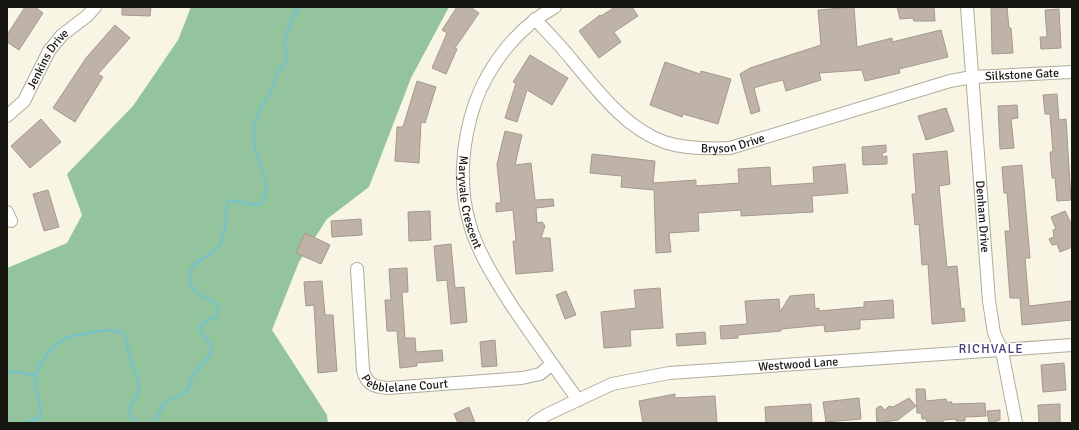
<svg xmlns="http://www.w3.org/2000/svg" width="1079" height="430" viewBox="0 0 1079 430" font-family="Signika,sans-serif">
<rect width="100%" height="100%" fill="#f9f5e4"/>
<polygon fill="#93c49e" points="191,7 449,7 411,78 369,187 327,219 299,262 272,330 327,415 328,423 7,423 7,268 67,243 82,215 67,174 133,106 178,40"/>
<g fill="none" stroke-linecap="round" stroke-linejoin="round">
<g stroke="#78c2c8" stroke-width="2.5">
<path d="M7,371c10,2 20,1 29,5"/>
<path d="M26,423l14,-6c3,-16 -7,-23 -4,-39 2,-15 17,-35 33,-41 7,-2 14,-3 21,-4 11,-3 23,-4 33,0 4,9 5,15 7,24 2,9 7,18 9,27 3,17 -22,22 -2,39"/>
<path d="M152,423c8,-4 7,-15 13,-20 6,-6 16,-6 22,-13 4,-5 4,-12 7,-17 15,-21 28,-17 6,-42 0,-10 8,-11 16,-14l2,-9c-5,-12 -23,-10 -27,-24 -7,-22 15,-24 26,-36 11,-13 7,-32 11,-47 10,-2 27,7 32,3 16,-17 -4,-42 -6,-61 -3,-24 7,-34 18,-54 2,-5 3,-11 6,-17 3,-4 7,-7 8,-13 1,-6 -2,-12 -1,-18 2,-12 8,-25 14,-34"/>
</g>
</g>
<g fill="#beb3a6" stroke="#a4998c">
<polygon points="25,7 35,7 43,13 19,50 7,42 7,35"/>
<polygon points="122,7 151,7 150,16 122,15"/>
<polygon points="457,7 470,7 479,13 455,48 457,49 446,74 432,68 447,33 442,30"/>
<polygon points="615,7 632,7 638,16 614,32 621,42 599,58 579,31 600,15 601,16"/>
<polygon points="854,7 857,47 892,38 892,42 941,30 948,57 899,69 900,73 865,81 862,70 819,73 821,80 786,91 783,80 767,84 754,88 760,111 751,114 740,74 750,68 821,45 818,10"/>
<polygon points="897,7 934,7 935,21 914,21 913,18 900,19"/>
<polygon points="991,7 1007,7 1009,28 1011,28 1013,53 992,54"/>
<polygon points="1059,9 1061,48 1041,49 1040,37 1047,37 1045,10"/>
<polygon points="115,25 130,38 98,74 103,77 75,122 53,108 86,58"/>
<polygon points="530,55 568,78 552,105 527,90 517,122 505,118 516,83 513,82"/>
<polygon points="665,62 700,74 701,71 731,79 718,124 683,114 682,117 650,105"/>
<polygon points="417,81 436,87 425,123 421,122 419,163 395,161 397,127 403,127"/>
<polygon points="1057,94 1059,120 1066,119 1071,200 1057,201 1055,178 1052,178 1050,152 1053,152 1050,114 1045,114 1043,95"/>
<polygon points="1017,105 1018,118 1011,119 1014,148 1000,149 998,106"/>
<polygon points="946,108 954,131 926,140 918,116"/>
<polygon points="41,119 61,142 30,168 11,146"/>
<polygon points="505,131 522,135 515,165 531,163 535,200 553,199 554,206 536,208 537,223 542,222 545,226 541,238 550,238 553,271 516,274 513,241 516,241 513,210 496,212 496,203 501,203 497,164"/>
<polygon points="886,145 886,152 882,153 883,157 887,156 887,164 863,165 862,147"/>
<polygon points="947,151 950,184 939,186 943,228 947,267 957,266 961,309 964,308 965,321 932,324 928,264 922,265 919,224 915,225 912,194 916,194 913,154"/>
<polygon points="592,154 655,161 653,183 696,180 696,186 739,183 738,169 770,167 771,186 814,183 813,167 845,164 848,193 812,196 813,212 741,216 741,210 698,213 699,231 669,233 671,252 656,253 654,190 621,187 622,176 590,173"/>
<polygon points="1022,165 1030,258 1025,258 1029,306 1071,301 1072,320 1022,325 1020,298 1010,298 1005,231 1010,231 1007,193 1004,193 1002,167"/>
<polygon points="48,190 59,227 44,231 33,194"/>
<polygon points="430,211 431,240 409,241 408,212"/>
<polygon points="1065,211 1072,225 1072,247 1060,252 1057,244 1052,245 1049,239 1054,237 1053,230 1056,229 1051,217"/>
<polygon points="361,219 362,235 332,237 331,221"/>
<polygon points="305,233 330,245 321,264 296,253"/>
<polygon points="451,244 455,288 464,287 467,322 451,324 447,280 437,281 434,246"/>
<polygon points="407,268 408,292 402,292 405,338 415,338 416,352 442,350 443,361 417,363 417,366 400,368 397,331 387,331 385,300 391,300 389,269"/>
<polygon points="322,281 325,315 333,315 337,371 318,373 314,305 306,306 304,282"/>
<polygon points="660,288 663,328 630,330 631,346 604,348 601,312 636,308 634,290"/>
<polygon points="566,291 576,315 565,319 556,295"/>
<polygon points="814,294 815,309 819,308 819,311 864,307 864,302 893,300 894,318 860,320 860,329 825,332 824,325 781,329 781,331 738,335 738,338 721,339 720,326 747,324 745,301 779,299 780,312 790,296"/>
<polygon points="705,332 706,344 677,346 676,334"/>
<polygon points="495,340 497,366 482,367 480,342"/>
<polygon points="1064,363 1066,390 1043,392 1041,365"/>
<polygon points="916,389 925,389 926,401 946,399 947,402 952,402 952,404 985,403 986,416 965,417 965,421 956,421 956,419 944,420 942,423 927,422 926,419 922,419 921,413 917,413"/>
<polygon points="675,394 675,398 715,396 717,423 643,423 639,401"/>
<polygon points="859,398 861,419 826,422 823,402"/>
<polygon points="909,398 916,406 898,420 877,423 876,409 878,407 881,406 885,410 889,406 893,407"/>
<polygon points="811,404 812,423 766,423 765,407"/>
<polygon points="1060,404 1060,423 1039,423 1038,405"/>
<polygon points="469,407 475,423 458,423 454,414"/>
<polygon points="1000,410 1000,420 996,421 996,423 989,423 987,411"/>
</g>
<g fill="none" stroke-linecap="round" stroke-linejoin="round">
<defs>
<g id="minor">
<path id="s1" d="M555,7c-37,20 -66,57 -80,96 -13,38 -17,83 -5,122 8,28 25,54 40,78 22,33 45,65 68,97"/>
<path id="s2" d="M967,7l22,294 5,32 8,18 14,72"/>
<path id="s3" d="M535,19c12,13 25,26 37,41 26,31 52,67 92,82 21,7 44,7 66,6l220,-67 22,-4 100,-5"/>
<path id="s4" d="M7,116l17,-15 25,-50 13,-16 25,-19 8,-9"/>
<polyline points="7,212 11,221"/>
<path id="s5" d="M357,269l6,101c3,14 11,17 25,18l134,-10 18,-4 12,-10"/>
<path id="s6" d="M534,423l12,-8 66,-31 57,-11 403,-28"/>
</g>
</defs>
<use href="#minor" stroke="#b0ac9c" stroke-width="14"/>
<use href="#minor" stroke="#fff" stroke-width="12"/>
</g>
<g text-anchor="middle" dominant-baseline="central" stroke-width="3" stroke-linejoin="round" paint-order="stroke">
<g font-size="12" fill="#171610" stroke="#fff">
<text stroke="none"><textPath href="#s4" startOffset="71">Jenkins Drive</textPath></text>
<text stroke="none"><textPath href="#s3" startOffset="549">Silkstone Gate</textPath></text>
<text stroke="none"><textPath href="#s3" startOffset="250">Bryson Drive</textPath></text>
<text stroke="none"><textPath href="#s1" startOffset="229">Maryvale Crescent</textPath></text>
<text stroke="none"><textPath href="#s2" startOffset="210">Denham Drive</textPath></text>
<text stroke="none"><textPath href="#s6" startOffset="275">Westwood Lane</textPath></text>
<text stroke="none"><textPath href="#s5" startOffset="151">Pebblelane Court</textPath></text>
</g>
<g font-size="13" letter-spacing="1" fill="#453e7b" stroke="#fff">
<text x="991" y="349">RICHVALE</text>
</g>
</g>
<rect width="1079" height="430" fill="none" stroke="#171610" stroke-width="16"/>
</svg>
